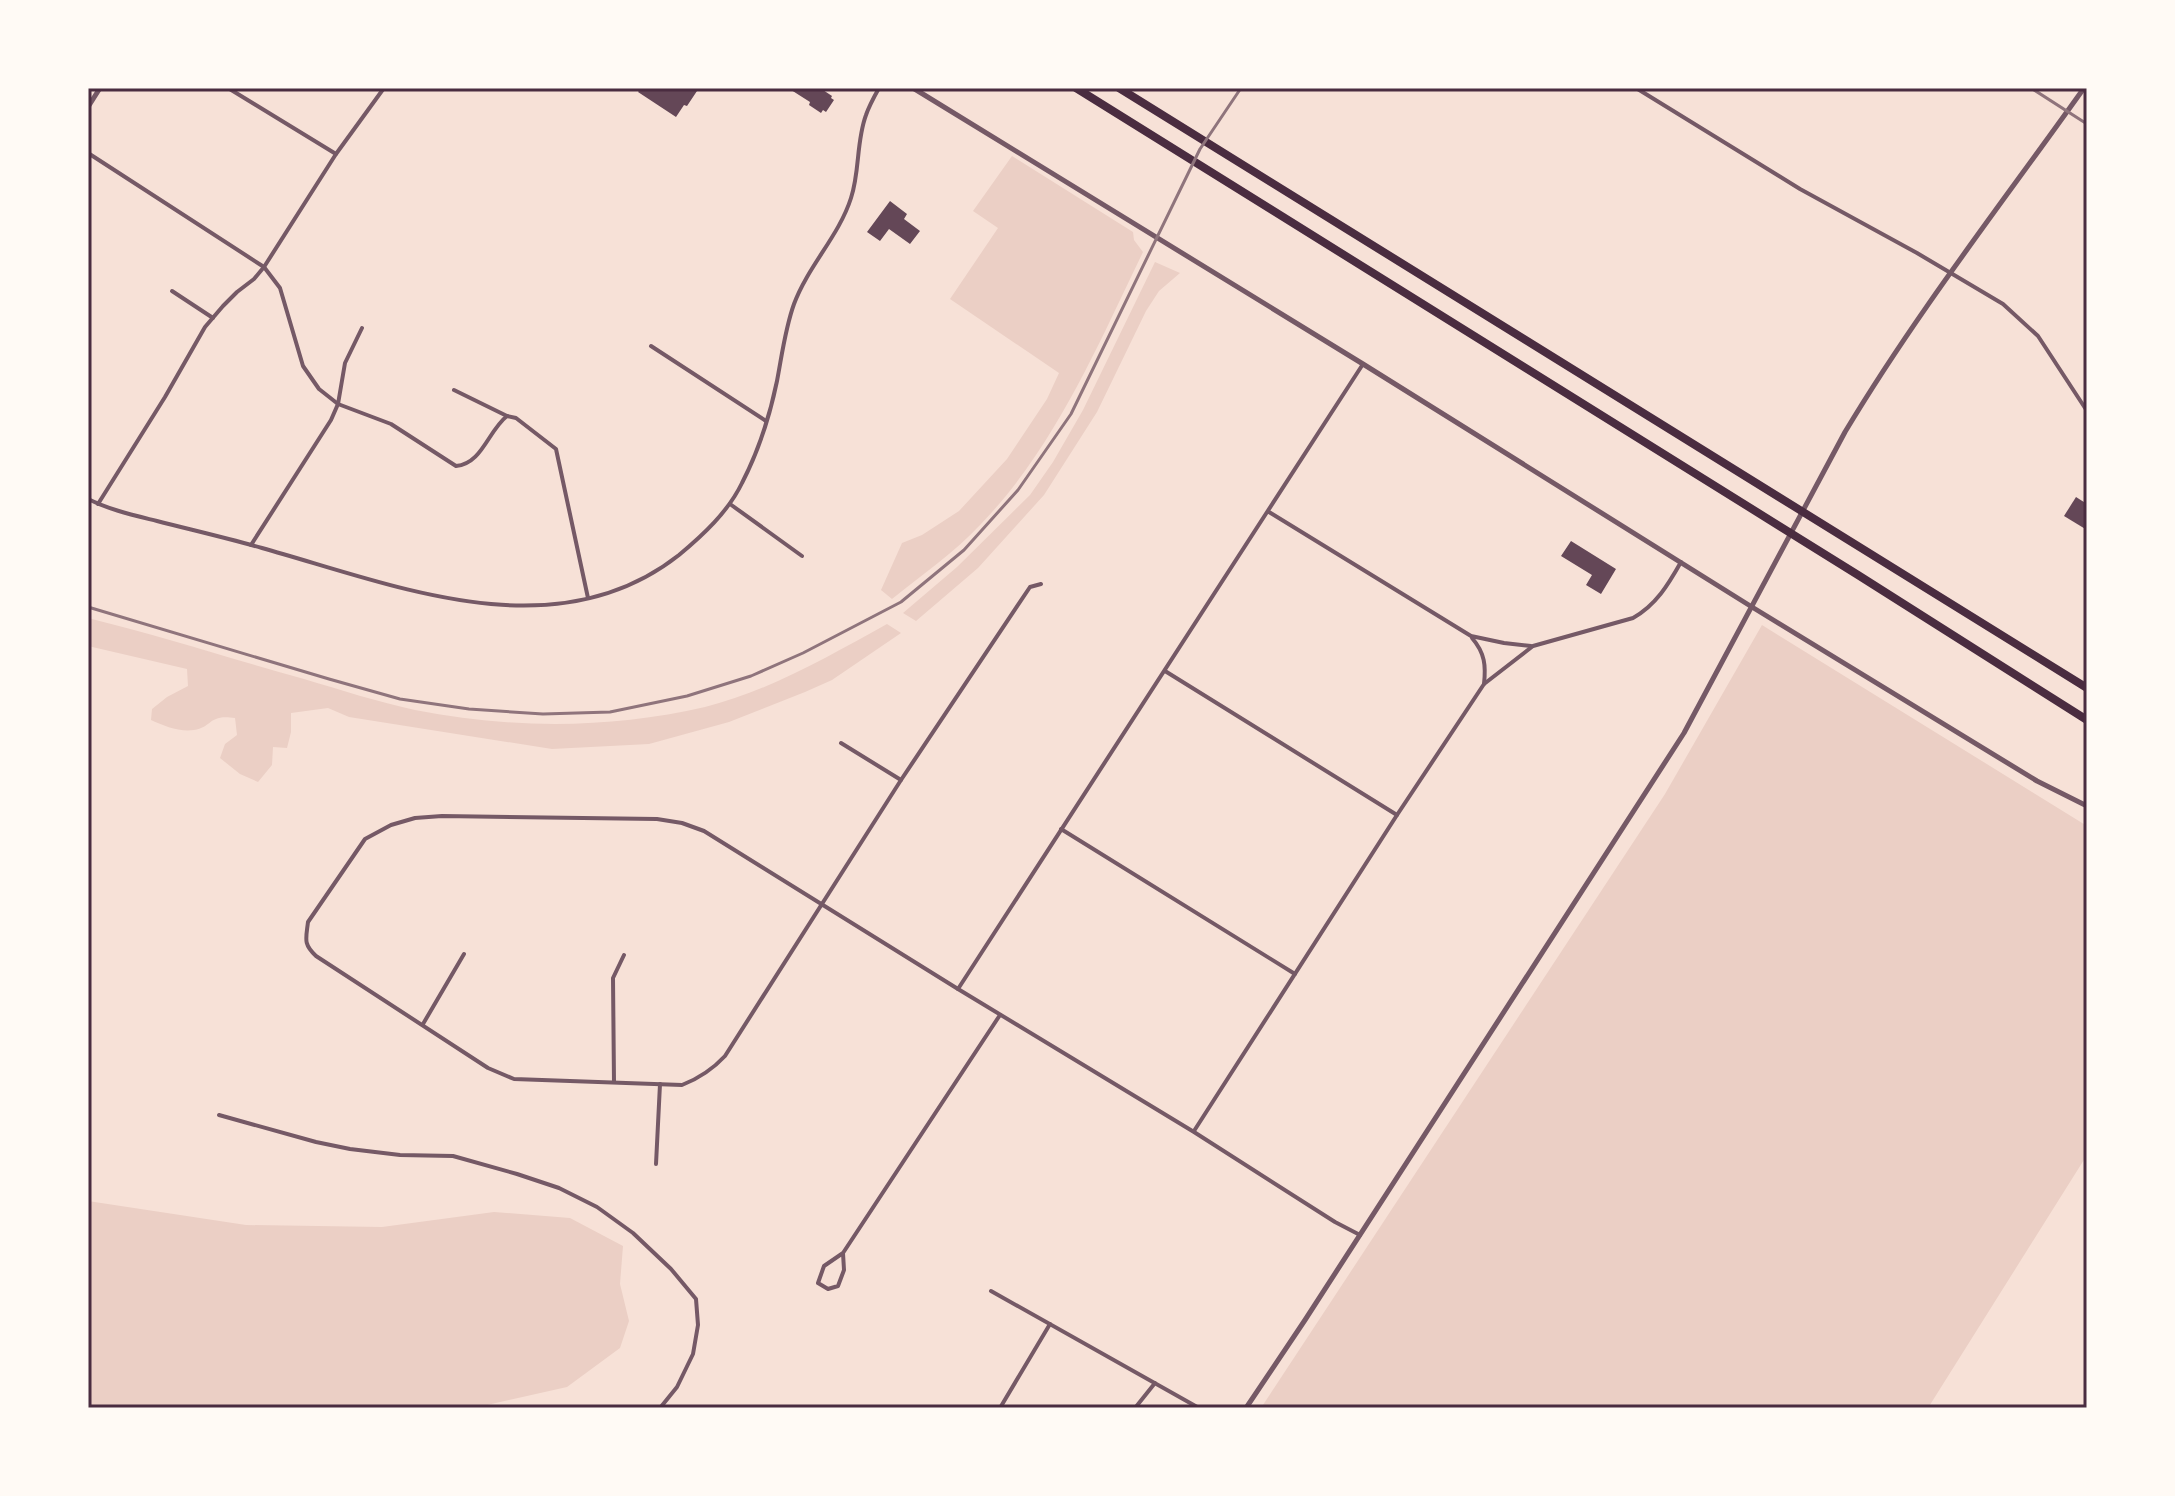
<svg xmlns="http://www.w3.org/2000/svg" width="2175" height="1496" viewBox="0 0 2175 1496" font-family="Helvetica,sans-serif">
<rect width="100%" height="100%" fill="#f7e1d7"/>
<g fill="#ebcfc5">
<path d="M1012,156l121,76 1,8 9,12c-46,95 -88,195 -162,272 -26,28 -59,51 -89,75l-11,-9 21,-47 20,-8 37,-24 48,-52 40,-60 12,-26 -109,-74 48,-71 -25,-17z"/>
<polygon points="1155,262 1180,273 1159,291 1146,311 1097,412 1044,495 978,568 916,621 903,613 957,567 1030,495 1053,462 1083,410"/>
<path d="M88,618c73,18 144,41 216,61 37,11 74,23 111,31 96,19 195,19 290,-3 64,-16 124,-51 182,-83l14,9 -69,47 -27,12 -76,30 -80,22 -97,5 -203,-32 -21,-9 -37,5v19l-4,16 -14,-1 -1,18 -14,17 -18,-8 -20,-16 5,-14 12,-9 -2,-17c-27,-4 -22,9 -41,12 -15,2 -30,-4 -43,-10l1,-11 15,-12 21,-11 -1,-17 -99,-23z"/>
<polygon points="1762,625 2087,826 2087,1155 1928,1408 1261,1408 1665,794"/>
<polygon points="88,1201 246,1225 382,1227 494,1212 570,1218 623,1246 620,1284 629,1321 620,1348 567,1387 474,1408 88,1408"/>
</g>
<g fill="#644757">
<polygon points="641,88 699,88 687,106 684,105 676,117 638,92"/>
<polygon points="788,88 814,88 818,90 820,88 832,96 831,98 834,100 826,112 823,110 821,113 809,105 810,102"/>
<polygon points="890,201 907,214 904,219 920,231 910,244 889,229 880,241 867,232"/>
<polygon points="2076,497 2087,504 2087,530 2064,516"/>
<polygon points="1571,541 1616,569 1601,594 1586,585 1592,575 1561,556"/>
</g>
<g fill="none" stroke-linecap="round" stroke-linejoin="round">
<g stroke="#755966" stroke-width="4">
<polyline points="228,88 336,154"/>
<polyline points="1636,88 1800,189 1917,253 2003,304 2038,336 2087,411"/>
<path d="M88,153l176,114 16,21 23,78 16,23 19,15 53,20 65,42c26,-2 32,-35 51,-50"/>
<polyline points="172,291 213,318"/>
<polyline points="651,346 766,421"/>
<polyline points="454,390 507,416 516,418 556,449 588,598"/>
<path d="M88,499c22,11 45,16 69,22 35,9 70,17 105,27 133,37 293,105 417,7 24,-20 49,-43 63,-72 16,-31 28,-68 35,-102 5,-26 8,-52 17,-77 14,-38 45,-68 57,-106 9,-27 5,-56 15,-83 3,-9 8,-18 13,-27"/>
<polyline points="98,504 165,397 205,327 223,306 237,292 254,279 264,267 336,154 384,88"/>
<polyline points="730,504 802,556"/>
<polyline points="1269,512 1471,636 1504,643 1531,646"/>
<polyline points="251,545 331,420 338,404 345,363 362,328"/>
<path d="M1041,584l-11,3 -129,193 -176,276c-13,14 -25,22 -43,29l-168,-6 -26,-11 -172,-112c-13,-12 -10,-17 -8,-34l57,-83 26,-14 24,-7 27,-2 215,3 25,4 22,8 254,158 236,143 141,90 25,13"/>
<path d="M1472,638c13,15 14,28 12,46"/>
<polyline points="1165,671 1397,815"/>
<polyline points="841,743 901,780"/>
<polyline points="1061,829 1295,974"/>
<polyline points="958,989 1363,364"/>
<polyline points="423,1024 464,954"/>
<polyline points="614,1082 613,978 624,955"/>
<polyline points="219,1115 316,1142 350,1149 400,1155 453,1156 517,1174 559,1188 597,1207 633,1233 671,1269 696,1299 698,1325 693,1354 677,1387 660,1408"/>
<path d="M1194,1131l203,-316 87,-131 49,-38 100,-28c23,-13 35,-33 48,-56"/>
<polyline points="656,1164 660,1084"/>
<polyline points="843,1253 824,1266 818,1283 828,1289 838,1286 844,1270 843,1253 1000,1015"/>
<polyline points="991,1291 1199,1408"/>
<polyline points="1000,1408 1050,1324"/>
<polyline points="1135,1408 1155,1383"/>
</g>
<g stroke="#755966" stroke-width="5">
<polyline points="913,88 1363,364 1752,607 2037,781 2087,806"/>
<polyline points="88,107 100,88"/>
<path d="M1246,1408l59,-88 379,-587 161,-301c72,-120 158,-230 239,-344"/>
</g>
<g stroke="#4a2c40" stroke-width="8">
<polyline points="1076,88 1858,575 2087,720"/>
<polyline points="1119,88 2087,688"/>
</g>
<g stroke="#8f747c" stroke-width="3">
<polyline points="2031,88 2087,124"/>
<polyline points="88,607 329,679 400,699 469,709 543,714 610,712 687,696 751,676 803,653 901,602 964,550 1018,490 1071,414 1200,149 1241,88"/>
</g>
</g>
<rect width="2175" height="1496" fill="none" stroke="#fffaf5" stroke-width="180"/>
<rect x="90" y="90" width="1995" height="1316" fill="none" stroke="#4a2c40" stroke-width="3"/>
</svg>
